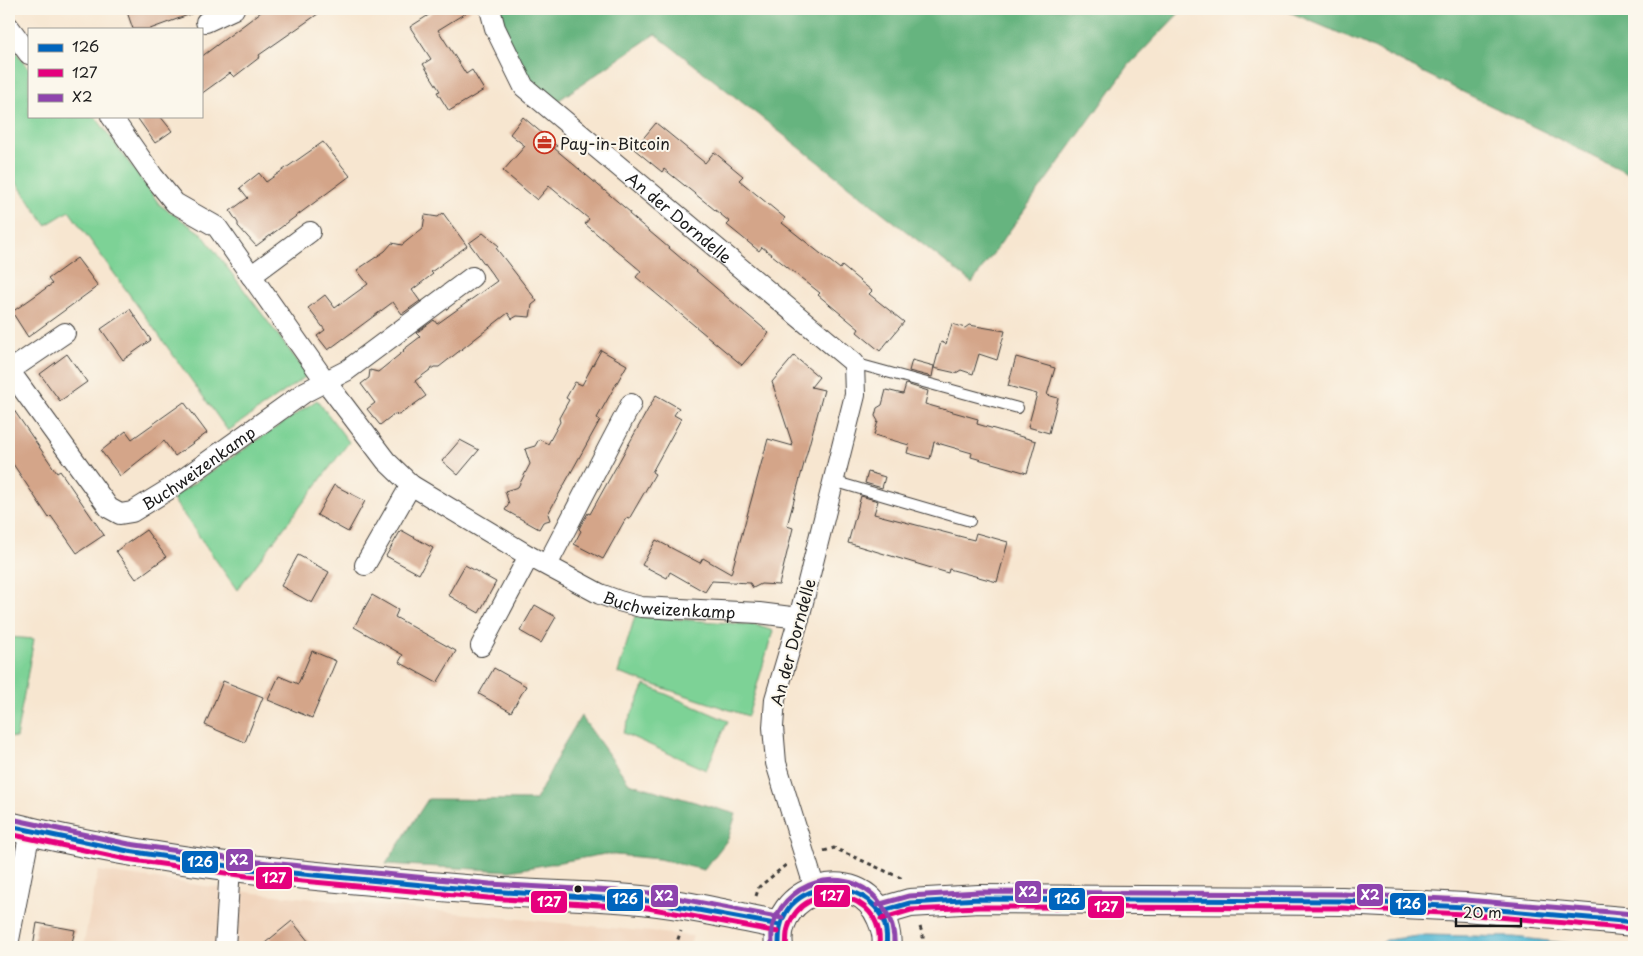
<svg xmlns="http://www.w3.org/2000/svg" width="1643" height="956" viewBox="0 0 1643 956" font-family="'Playpen Sans',sans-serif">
<rect width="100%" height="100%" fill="#fbf7ec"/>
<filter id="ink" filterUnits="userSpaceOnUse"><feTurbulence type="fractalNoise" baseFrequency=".02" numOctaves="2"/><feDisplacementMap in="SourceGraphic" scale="10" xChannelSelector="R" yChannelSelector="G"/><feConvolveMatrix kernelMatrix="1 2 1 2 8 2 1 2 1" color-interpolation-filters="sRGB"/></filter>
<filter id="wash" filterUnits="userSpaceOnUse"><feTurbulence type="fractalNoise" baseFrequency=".0096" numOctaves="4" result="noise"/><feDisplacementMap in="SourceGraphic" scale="20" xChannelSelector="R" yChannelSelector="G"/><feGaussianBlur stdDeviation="1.12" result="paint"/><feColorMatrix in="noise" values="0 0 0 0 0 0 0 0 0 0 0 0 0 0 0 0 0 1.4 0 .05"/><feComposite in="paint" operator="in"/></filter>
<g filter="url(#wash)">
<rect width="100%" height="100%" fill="#f7e6d0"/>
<polygon fill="#f1d5bd" points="98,871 255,893 693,936 689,947 83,947"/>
<g fill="#7dd296" stroke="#4c7759">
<polygon points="9,43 29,69 29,116 92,116 97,119 160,205 202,234 308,375 228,431 69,211 46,225 9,172"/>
<polygon points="317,400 349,442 237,590 172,498"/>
<polygon points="635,616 756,625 773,631 748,716 618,673"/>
<polygon points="9,637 34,639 16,738 9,737"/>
<polygon points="645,685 728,721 706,770 623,733"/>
</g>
<g fill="#66b47f" stroke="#41684e">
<polygon points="491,9 1183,9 1129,65 972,283 655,34 549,107 524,87"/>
<polygon points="1282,9 1634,9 1634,176 1363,43"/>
<polygon points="581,716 629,783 736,814 728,839 704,870 659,859 605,854 510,871 386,864 428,799 536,800 563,746"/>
</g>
<polygon fill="#55b8d3" stroke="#386a78" points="1426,935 1514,937 1599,947 1376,947 1386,940"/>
<g id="blocks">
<g fill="#d4a589">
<polygon points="126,9 199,9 199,11 150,29 133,29"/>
<polygon points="265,9 325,9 259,55 260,57 234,77 230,73 201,94 201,57"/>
<polygon points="438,9 472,9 438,30 466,74 472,70 484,90 449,111 437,92 440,91 423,64 431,59 410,27"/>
<polygon points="136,116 160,116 172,131 155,143"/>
<polygon points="523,117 557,146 554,148 630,212 629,214 769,333 742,365 636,277 641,271 585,224 589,219 549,186 537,200 503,171 525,146 510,134"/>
<polygon points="656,123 705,163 714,152 743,176 739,180 785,218 782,223 840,269 842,266 872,291 869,294 904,322 880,351 857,332 859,329 818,295 820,293 762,247 759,251 727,225 730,222 664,169 662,172 634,149"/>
<polygon points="323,142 350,176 256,246 238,226 238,223 230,211 248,198 240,188 259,173 266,182"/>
<polygon points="443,213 467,246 431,272 433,274 412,290 420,301 402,314 393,302 328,350 317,336 325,330 308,308 325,295 335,308 368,284 357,270 385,251 392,243 402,245 423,228 425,215 438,217"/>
<polygon points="483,233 499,246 496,248 537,301 532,305 530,317 517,316 512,319 508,313 439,367 434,367 415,381 426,396 399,415 394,414 380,425 367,409 375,403 361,384 369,378 370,370 378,372 404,351 403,350 420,337 416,333 434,320 437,324 497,281 469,243"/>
<polygon points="77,258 98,286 28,337 12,312 52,284 48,279"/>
<polygon points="130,309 151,340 123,360 101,329"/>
<polygon points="952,324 965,328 969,325 1005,331 997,360 979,354 973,374 961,370 956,373 934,368 941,342 946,344"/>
<polygon points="601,350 627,365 597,418 600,420 548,514 550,520 543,522 539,529 505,510 509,504 505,491 518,487 530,464 525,449 535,446 539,439 548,444 560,422 559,418 569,400 566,398 575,382 582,385"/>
<polygon points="67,354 87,382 60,401 40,374"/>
<polygon points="794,356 819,377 811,387 824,390 787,526 793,528 779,585 761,584 753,588 750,583 712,581 705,592 670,572 667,578 642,565 656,540 700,563 703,558 731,574 768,439 793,446 772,382"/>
<polygon points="1016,357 1055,368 1047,395 1058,398 1049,433 1028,427 1037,394 1008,386"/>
<polygon points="912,360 934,366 932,377 909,371"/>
<polygon points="906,384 928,391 925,404 978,419 977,424 1036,441 1027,473 971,457 972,453 934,442 930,459 907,453 909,445 874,435 878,421 875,416 877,408 882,405 886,390 903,394"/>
<polygon points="656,395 679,408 674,415 681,419 652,472 655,474 629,519 626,518 603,559 574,544 581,531 579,529 582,523 588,513 590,514"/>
<polygon points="184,402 207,433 175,456 164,441 120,476 101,451 126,431 132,439"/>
<polygon points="9,403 57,473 60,471 104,535 77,553 51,516 49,518 9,458"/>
<polygon points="460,440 479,450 458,475 442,461"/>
<polygon points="868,472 885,477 882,488 865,483"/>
<polygon points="334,485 365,501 348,532 317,515"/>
<polygon points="861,496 878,501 874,514 974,540 976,533 1008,542 997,582 949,569 948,573 848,543"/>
<polygon points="146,530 166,557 136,579 116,551"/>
<polygon points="401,530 433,548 419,574 386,556"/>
<polygon points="298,555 329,572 312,603 281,586"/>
<polygon points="465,565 496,582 479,613 448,595"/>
<polygon points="372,595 398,610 395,617 456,651 437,683 399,662 403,655 354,627"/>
<polygon points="535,605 556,617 541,643 520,631"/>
<polygon points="312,651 336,661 312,718 268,700 279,676 298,684"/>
<polygon points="494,668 526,686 511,712 479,694"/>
<polygon points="223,681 263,697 245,742 205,725"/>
<polygon points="292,921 313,947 260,947"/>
<polygon points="37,923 75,930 71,947 33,947"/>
</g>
</g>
</g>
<g filter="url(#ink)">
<use href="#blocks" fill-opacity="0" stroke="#3d3a37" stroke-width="1"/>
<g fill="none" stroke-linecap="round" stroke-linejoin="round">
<defs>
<g id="lane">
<polyline points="854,363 1018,408"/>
<polyline points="833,481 970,521"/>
</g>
<g id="street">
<path id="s1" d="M490,9l5,19 29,59 330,276 1,32 -56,223 -24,81 -2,28 3,36 39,126"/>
<polyline points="206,22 234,9"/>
<polyline points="9,27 29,54"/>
<path id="s2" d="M111,116l42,60 22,27 42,24 109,155 60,79 25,24 118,71 71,38 19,7 22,6 118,6 40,5"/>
<polyline points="251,276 310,232"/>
<path id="s3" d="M9,370l100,138 11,6 12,-2 39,-24 134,-96 41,-21 126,-94"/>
<polyline points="9,371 65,333"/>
<polyline points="365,565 411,485"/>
<polyline points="547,565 631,404"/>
<polyline points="481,646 529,556"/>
<polyline points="9,940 30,831"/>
<polyline points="225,947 230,867"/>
</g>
<g id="secondary">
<path d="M9,826c157,40 319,52 480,65 47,4 94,4 141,8 51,4 100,16 150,26"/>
<polyline points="879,912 910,903 979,899 1342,901 1465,907 1634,922"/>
<path d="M779,947c-8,-58 79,-85 102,-29 4,9 7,19 5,29"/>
</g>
</defs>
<use href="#lane" stroke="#3d3a37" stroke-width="12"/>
<use href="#street" stroke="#3d3a37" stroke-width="22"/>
<use href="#secondary" stroke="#3d3a37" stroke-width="30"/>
<g stroke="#3d3a37" stroke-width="3" stroke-dasharray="4 4" stroke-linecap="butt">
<polyline points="824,851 834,848 901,878 903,881"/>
<polyline points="756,896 759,887 787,864"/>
<polyline points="920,927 923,935 923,947"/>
<polyline points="675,947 681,931"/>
</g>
<use href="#lane" stroke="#fff" stroke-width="10"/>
<use href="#street" stroke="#fff" stroke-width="20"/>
<use href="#secondary" stroke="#fff" stroke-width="28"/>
<defs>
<g id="bus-1">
<polyline points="9,826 128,851 248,869 489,891 649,901 780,925"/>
<polyline points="879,912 910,903 979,899 1342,901 1465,907 1634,922"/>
<path d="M779,947c0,-6 0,-13 1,-19 13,-61 115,-49 106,19"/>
</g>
<g id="bus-2">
<polyline points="9,834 126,859 247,876 488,898 648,908 778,932"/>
<polyline points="881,919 911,910 979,907 1342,908 1464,914 1633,929"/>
<path d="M786,947c1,-6 0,-13 2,-19 16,-52 97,-38 91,18"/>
</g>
<g id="bus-3">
<polyline points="11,819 129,844 248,861 490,884 650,893 782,918"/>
<polyline points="877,905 909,896 979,892 1342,894 1466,900 1634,914"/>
<path d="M772,947c0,-8 -1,-17 1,-23 17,-49 82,-60 110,-17 8,12 12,26 11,40"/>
</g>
</defs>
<use href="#bus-1" stroke="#fbf7ec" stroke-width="9"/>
<use href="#bus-2" stroke="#fbf7ec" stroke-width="9"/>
<use href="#bus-3" stroke="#fbf7ec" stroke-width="9"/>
<use href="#bus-1" stroke="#0065bd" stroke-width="5"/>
<use href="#bus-2" stroke="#e5007d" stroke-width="5"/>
<use href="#bus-3" stroke="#8e44ad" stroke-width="5"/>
</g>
</g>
<defs>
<symbol id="office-ring" viewBox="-11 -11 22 22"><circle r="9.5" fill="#fbf7ec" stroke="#c8321e" stroke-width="1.5"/><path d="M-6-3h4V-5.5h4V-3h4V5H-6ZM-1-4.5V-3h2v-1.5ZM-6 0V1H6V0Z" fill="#c8321e"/></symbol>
</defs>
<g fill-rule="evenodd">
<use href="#office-ring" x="532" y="130" width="25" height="25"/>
</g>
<circle fill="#1c1c1c" stroke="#fbf7ec" stroke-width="2" cx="578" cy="889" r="4.5"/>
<g text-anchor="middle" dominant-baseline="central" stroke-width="4" stroke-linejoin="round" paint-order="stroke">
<g font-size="16" fill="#1c1c1c" stroke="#fbf7ec" text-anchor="start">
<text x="560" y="143">Pay-in-Bitcoin</text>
</g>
<g font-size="16" fill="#1c1c1c" stroke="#fbf7ec">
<text stroke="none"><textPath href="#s1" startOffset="288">An der Dorndelle</textPath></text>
<text stroke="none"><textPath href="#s3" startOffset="275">Buchweizenkamp</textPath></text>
<text stroke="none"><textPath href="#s2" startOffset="769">Buchweizenkamp</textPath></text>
<text transform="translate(792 642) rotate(-75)">An der Dorndelle</text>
</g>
</g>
<g stroke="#fbf7ec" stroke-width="2">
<rect x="225" y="848" width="29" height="24" rx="5" fill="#8e44ad"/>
<rect x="181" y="850" width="38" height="24" rx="5" fill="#0065bd"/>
<rect x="255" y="866" width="38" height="24" rx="5" fill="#e5007d"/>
<rect x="1014" y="880" width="28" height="24" rx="5" fill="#8e44ad"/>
<rect x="1356" y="883" width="28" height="24" rx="5" fill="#8e44ad"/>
<rect x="650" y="884" width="29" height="24" rx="5" fill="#8e44ad"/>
<rect x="813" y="884" width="38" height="24" rx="5" fill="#e5007d"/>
<rect x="1048" y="887" width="38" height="24" rx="5" fill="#0065bd"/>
<rect x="606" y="888" width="38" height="24" rx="5" fill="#0065bd"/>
<rect x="530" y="890" width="38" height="24" rx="5" fill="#e5007d"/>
<rect x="1389" y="892" width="38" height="24" rx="5" fill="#0065bd"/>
<rect x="1087" y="895" width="38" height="24" rx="5" fill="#e5007d"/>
</g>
<g font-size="14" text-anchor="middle" font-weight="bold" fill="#fff">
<text x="239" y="865">X2</text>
<text x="200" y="867">126</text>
<text x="274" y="883">127</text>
<text x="1028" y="897">X2</text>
<text x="1370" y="900">X2</text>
<text x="664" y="901">X2</text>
<text x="832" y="901">127</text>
<text x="1067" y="904">126</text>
<text x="625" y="904">126</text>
<text x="549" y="907">127</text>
<text x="1408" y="909">126</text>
<text x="1106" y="912">127</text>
</g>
<rect width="1643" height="956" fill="none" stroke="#fbf7ec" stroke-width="30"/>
<rect x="28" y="28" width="175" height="90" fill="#fbf7ec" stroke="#a29f99"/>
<rect x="38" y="44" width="25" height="8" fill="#0065bd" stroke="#a29f99"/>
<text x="72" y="52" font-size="15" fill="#1c1c1c">126</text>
<rect x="38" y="69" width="25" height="8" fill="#e5007d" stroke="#a29f99"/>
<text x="72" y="78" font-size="15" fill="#1c1c1c">127</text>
<rect x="38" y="94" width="25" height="8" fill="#8e44ad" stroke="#a29f99"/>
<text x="72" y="102" font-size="15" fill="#1c1c1c">X2</text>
<path d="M1456 918v8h65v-8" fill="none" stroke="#1c1c1c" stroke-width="2.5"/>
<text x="1463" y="918" font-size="15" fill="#1c1c1c" stroke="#fbf7ec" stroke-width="4" paint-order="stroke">20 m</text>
</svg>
